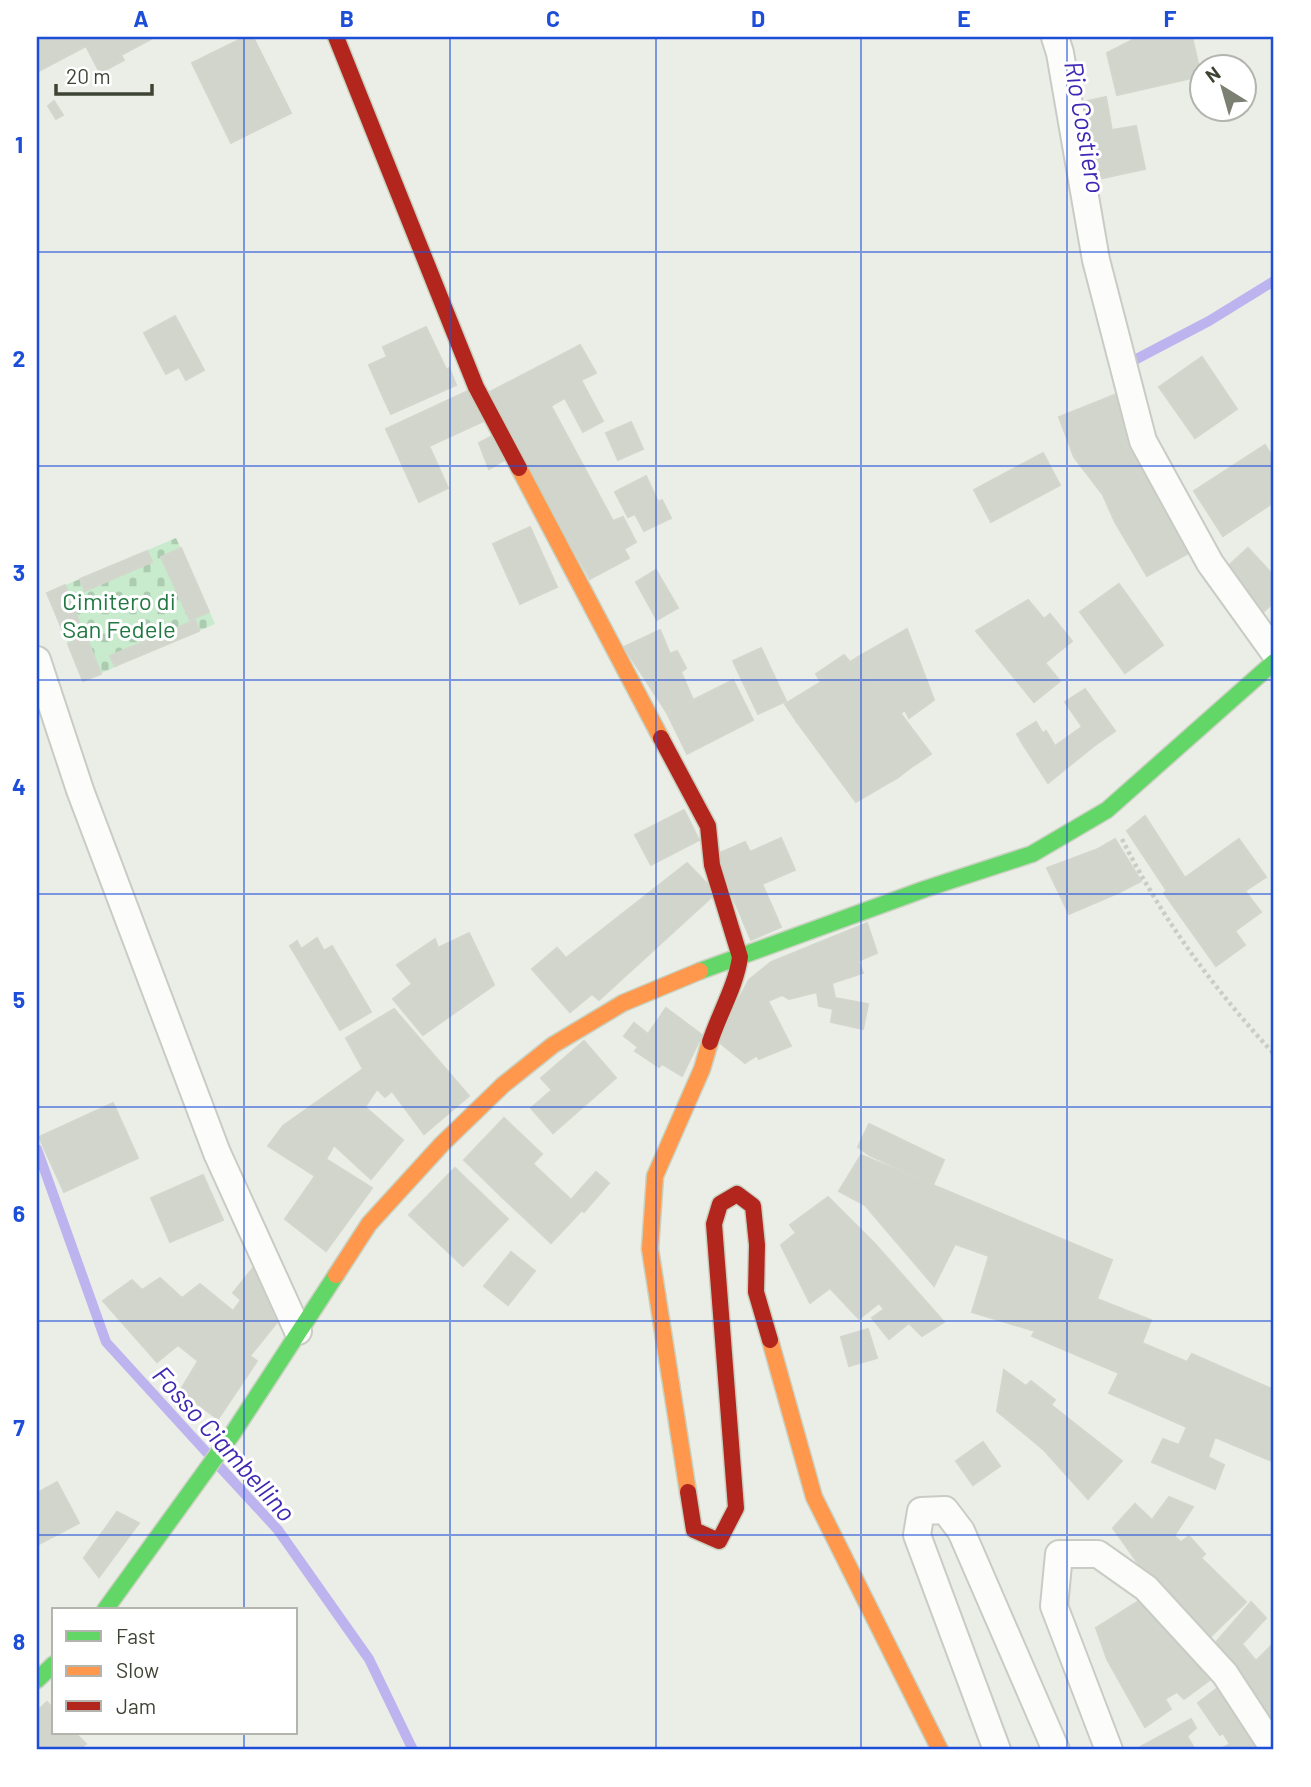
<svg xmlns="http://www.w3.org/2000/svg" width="1311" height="1787" viewBox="0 0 1311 1787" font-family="Barlow,sans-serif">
<defs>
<pattern id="cemetery-stones" width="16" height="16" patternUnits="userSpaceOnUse" patternTransform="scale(1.75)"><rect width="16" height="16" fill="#c7ebcc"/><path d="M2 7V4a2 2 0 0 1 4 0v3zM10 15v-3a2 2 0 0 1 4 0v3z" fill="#accbb0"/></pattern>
</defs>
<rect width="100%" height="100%" fill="#ebeee6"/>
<polygon fill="url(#cemetery-stones)" points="176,538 215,624 83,681 47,593"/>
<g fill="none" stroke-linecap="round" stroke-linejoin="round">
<g stroke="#bdb4ef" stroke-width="10">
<polyline points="1125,365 1209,321 1274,281"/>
<polyline points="37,1149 106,1342 209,1455"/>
<polyline points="219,1466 278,1530 369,1659 413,1750"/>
</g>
</g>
<g fill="#d2d5cc" stroke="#d3d6cc" stroke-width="2">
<polygon points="39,37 152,37 153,38 121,55 124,60 100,73 86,46 39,71 37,67 37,38"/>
<polygon points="245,37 253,37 291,113 231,143 192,63"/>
<polygon points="1138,37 1192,37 1201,76 1117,95 1107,53"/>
<polygon points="1106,97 1112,131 1089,134 1083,102"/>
<polygon points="54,101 63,115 56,119 48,106"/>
<polygon points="1136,126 1145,169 1098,179 1089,134"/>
<polygon points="175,316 204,370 186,380 179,367 166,374 144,333"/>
<polygon points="426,327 446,369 384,399 369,365 387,357 383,347"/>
<polygon points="580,345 596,373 581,380 603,421 583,432 565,398 551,406 613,521 623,517 636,542 624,549 629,558 590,579 486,394"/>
<polygon points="1202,357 1237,409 1195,438 1159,387"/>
<polygon points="449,368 456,385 391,414 384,399"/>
<polygon points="472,389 486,420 429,446 448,488 419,502 386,429"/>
<polygon points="1119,393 1194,550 1147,576 1115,522 1103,495 1074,457 1059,417"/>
<polygon points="631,422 643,449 618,460 606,433"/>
<polygon points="494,435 508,458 489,469 479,443"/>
<polygon points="1265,445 1274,459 1274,502 1223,536 1194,491"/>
<polygon points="1043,453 1060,485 991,522 974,490"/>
<polygon points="646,476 658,502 662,500 671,518 644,531 635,514 628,517 615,492"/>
<polygon points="530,527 557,587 520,604 493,544"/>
<polygon points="181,548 209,612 190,620 161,557"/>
<polygon points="1248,548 1274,576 1274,602 1262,613 1226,568"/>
<polygon points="147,551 152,562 85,591 80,579"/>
<polygon points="656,570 678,608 657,620 636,582"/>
<polygon points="1119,584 1163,645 1125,673 1080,612"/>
<polygon points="65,585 79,622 62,629 47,593"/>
<polygon points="1028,600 1044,619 1050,614 1072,641 1045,663 1060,681 1034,702 976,631"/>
<polygon points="195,620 199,631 115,666 110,656"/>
<polygon points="907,629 934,700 909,718 905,710 901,713 858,657"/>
<polygon points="660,630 670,654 677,651 686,668 681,672 693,700 667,713 624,647"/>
<polygon points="86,636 101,674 83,681 68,644"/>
<polygon points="761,648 786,701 758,714 733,661"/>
<polygon points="844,655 850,662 858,657 931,754 910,768 900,754 886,764 897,778 883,786 822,704 797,722 785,704 821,682 816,674"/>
<polygon points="733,680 753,720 687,754 667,713"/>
<polygon points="1085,689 1115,731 1095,745 1065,702"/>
<polygon points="822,704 883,786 856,802 797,722"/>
<polygon points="1036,722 1043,734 1024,746 1017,734"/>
<polygon points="1082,727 1095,745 1048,783 1024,746 1046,731 1055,746"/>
<polygon points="900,754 910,768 897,778 886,764"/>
<polygon points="684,810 699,840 651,865 635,835"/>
<polygon points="1145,816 1185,878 1167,891 1127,831"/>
<polygon points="781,838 795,870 762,884 781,927 751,940 715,855 745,842 750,852"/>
<polygon points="1115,839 1141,881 1118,893 1098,849"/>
<polygon points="1239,839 1266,877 1245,891 1261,912 1235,931 1245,945 1216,966 1164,893"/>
<polygon points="1098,849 1118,893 1069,914 1047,868"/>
<polygon points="687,863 716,893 599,1000 592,994 570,1012 532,969 557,948 566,958"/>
<polygon points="867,923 877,953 858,961 863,973 832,983 835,998 868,1004 863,1029 831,1022 833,1009 819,1006 817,992 789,999 782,995 768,1001 791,1046 759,1059 730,1015 749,980 771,962"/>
<polygon points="469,933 494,985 423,1035 393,999 412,984 397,965 435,939 438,948"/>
<polygon points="317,938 324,951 301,964 290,946 297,941 301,949"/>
<polygon points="332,946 371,1012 340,1030 301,964"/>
<polygon points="666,1008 702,1035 682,1076 662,1064 659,1067 635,1051 638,1047 624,1036 634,1023 648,1034"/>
<polygon points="394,1009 469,1096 424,1134 392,1091 385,1097 377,1089 365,1107 403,1140 371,1179 334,1145 326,1159 372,1188 326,1251 285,1219 315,1176 268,1146 283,1126 363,1069 346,1038"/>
<polygon points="730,1015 757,1055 745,1063 719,1042"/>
<polygon points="584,1041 616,1078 553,1133 531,1108 552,1090 541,1078"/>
<polygon points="113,1103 138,1158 64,1192 39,1137"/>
<polygon points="504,1118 542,1154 502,1197 464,1160"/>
<polygon points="869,1124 944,1160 933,1185 869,1155 858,1147"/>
<polygon points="861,1155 1112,1260 1097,1299 1151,1320 1142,1343 1187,1362 1192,1354 1274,1390 1274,1462 1215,1437 1208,1457 1224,1465 1215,1489 1152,1462 1163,1439 1179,1445 1187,1427 1109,1393 1119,1373 1032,1336 1035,1331 972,1312 989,1256 955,1244 934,1286 865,1205 839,1191"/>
<polygon points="533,1164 582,1210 551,1243 502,1197"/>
<polygon points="455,1168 508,1219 463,1266 409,1215"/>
<polygon points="596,1172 609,1183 584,1212 571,1200"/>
<polygon points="203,1175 223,1220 170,1242 151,1198"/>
<polygon points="828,1197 875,1244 944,1322 922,1336 909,1323 889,1339 872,1318 884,1309 879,1303 859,1319 830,1288 810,1303 781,1245 796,1233 790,1225"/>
<polygon points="511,1252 535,1271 508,1305 484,1286"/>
<polygon points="257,1263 281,1305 278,1321 250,1356 257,1361 218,1419 180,1391 198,1361 178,1345 157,1362 103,1301 132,1280 142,1290 160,1278 182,1298 200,1284 233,1311 241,1300 233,1293"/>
<polygon points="868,1329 877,1358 849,1366 841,1337"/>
<polygon points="1004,1370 1026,1386 1031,1381 1055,1400 1051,1405 1122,1461 1088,1499 1044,1450 997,1411"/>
<polygon points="983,1442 1000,1466 973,1485 956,1461"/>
<polygon points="57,1482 79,1523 37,1545 37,1493"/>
<polygon points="1169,1497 1193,1507 1174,1536 1181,1542 1189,1536 1205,1554 1201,1558 1246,1602 1203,1644 1147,1576 1113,1528 1135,1504 1152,1520"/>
<polygon points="117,1512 139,1523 99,1577 84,1558"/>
<polygon points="1145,1597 1215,1676 1184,1699 1177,1692 1165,1699 1171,1709 1145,1727 1107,1659 1096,1628"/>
<polygon points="1251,1602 1266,1618 1242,1644 1256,1661 1274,1643 1274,1741 1210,1649"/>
<polygon points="1223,1684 1269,1750 1219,1750 1230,1744 1223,1733 1220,1735 1198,1703"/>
<polygon points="47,1702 54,1710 54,1733 75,1733 86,1744 78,1750 37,1750 37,1711"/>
<polygon points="1191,1719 1196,1728 1187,1736 1195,1750 1135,1750"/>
</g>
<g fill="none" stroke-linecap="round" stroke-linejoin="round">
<defs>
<g id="street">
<polyline points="1055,37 1060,53 1096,260 1143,441 1210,563 1274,652"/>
<polyline points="37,660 80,790 217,1153 298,1331"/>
<polyline points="997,1750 917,1535 921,1511 945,1510 961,1531 1056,1750"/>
<polyline points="1109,1750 1054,1606 1059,1554 1098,1554 1146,1588 1225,1674 1274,1749"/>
</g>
<g id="fast">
<polyline points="700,971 925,889 1032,854 1107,810 1274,662"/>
<polyline points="105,1610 233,1433 336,1275"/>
<polyline points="37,1680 54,1664"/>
</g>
<g id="slow">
<polyline points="519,468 661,738"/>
<polyline points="336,1275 369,1224 442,1144 503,1085 553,1045 623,1003 700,971"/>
<polyline points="770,1340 814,1497 940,1750"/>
<polyline points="688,1492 650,1249 655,1176 702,1069 710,1042"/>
</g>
<g id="jam">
<polyline points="336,37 476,387 519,468"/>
<path d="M661,738l47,88 4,39 28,92c-4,29 -21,57 -30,85"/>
<polyline points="688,1492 694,1530 719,1541 736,1508 714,1224 720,1204 737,1194 753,1206 757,1245 756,1292 770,1340"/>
</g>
</defs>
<use href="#street" stroke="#c9ccc4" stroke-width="30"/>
<use href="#fast" stroke="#c9d1c0" stroke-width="19"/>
<use href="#slow" stroke="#c9d1c0" stroke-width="19"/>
<use href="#jam" stroke="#c9d1c0" stroke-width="19"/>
<path stroke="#cacdc6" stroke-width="4.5" stroke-dasharray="3.5 3.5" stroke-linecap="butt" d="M1122,839c40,80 92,150 152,215"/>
<use href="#street" stroke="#fcfcfb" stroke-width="26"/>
<use href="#fast" stroke="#63d668" stroke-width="16"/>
<use href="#slow" stroke="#ff974d" stroke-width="16"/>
<use href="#jam" stroke="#b3261e" stroke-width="16"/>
</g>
<path fill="none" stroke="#1d4ed8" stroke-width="2" stroke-opacity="0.55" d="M244,37v1573M450,37v1713M656,37v1713M861,37v1713M1067,37v1713M37,252h1237M37,466h1237M37,680h1237M37,894h1237M37,1107h1237M37,1321h1237M37,1535h1237M244,1733v17"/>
<g text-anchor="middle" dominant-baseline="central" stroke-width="6" stroke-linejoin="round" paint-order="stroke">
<g font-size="24" fill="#247843" stroke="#fff">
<text x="119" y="600">Cimitero di<tspan x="119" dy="28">San Fedele</tspan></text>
</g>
<g font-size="26" font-style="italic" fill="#3f28b4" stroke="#fff">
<text transform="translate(1086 127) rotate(80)">Rio Costiero</text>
<text transform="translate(225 1443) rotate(48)">Fosso Ciambellino</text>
</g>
</g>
<rect width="1311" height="1787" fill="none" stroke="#ffffff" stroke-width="77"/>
<rect x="52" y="1608" width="245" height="126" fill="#ffffff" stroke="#b2b4ad" stroke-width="2"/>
<rect x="66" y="1631" width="35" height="10" fill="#63d668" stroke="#b2b4ad" stroke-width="2"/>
<text x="116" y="1644" font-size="21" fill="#3e4433">Fast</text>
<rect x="66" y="1666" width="35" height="10" fill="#ff974d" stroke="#b2b4ad" stroke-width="2"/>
<text x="116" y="1678" font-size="21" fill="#3e4433">Slow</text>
<rect x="66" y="1701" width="35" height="10" fill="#b3261e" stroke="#b2b4ad" stroke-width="2"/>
<text x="116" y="1714" font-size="21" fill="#3e4433">Jam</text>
<g transform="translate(1223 88) rotate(323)"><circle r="33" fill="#ffffff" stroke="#b2b4ad" stroke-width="2"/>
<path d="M0-5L12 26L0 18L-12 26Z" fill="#7b8072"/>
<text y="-10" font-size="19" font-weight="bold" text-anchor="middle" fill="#3e4433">N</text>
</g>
<path d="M56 84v10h96v-10" fill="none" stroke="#3e4433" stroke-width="3.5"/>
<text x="66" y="84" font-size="21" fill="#3e4433" stroke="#ffffff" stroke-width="5" paint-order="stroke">20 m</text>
<rect x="38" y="38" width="1234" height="1710" fill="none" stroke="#1d4ed8" stroke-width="2.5"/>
<g font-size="23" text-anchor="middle" font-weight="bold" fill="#1d4ed8">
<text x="141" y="27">A</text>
<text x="347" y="27">B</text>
<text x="553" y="27">C</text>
<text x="758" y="27">D</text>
<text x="964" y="27">E</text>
<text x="1170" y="27">F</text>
<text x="19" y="153">1</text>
<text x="19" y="367">2</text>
<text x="19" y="581">3</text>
<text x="19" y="795">4</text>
<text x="19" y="1008">5</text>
<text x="19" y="1222">6</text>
<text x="19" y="1436">7</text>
<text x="19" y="1650">8</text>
</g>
</svg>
